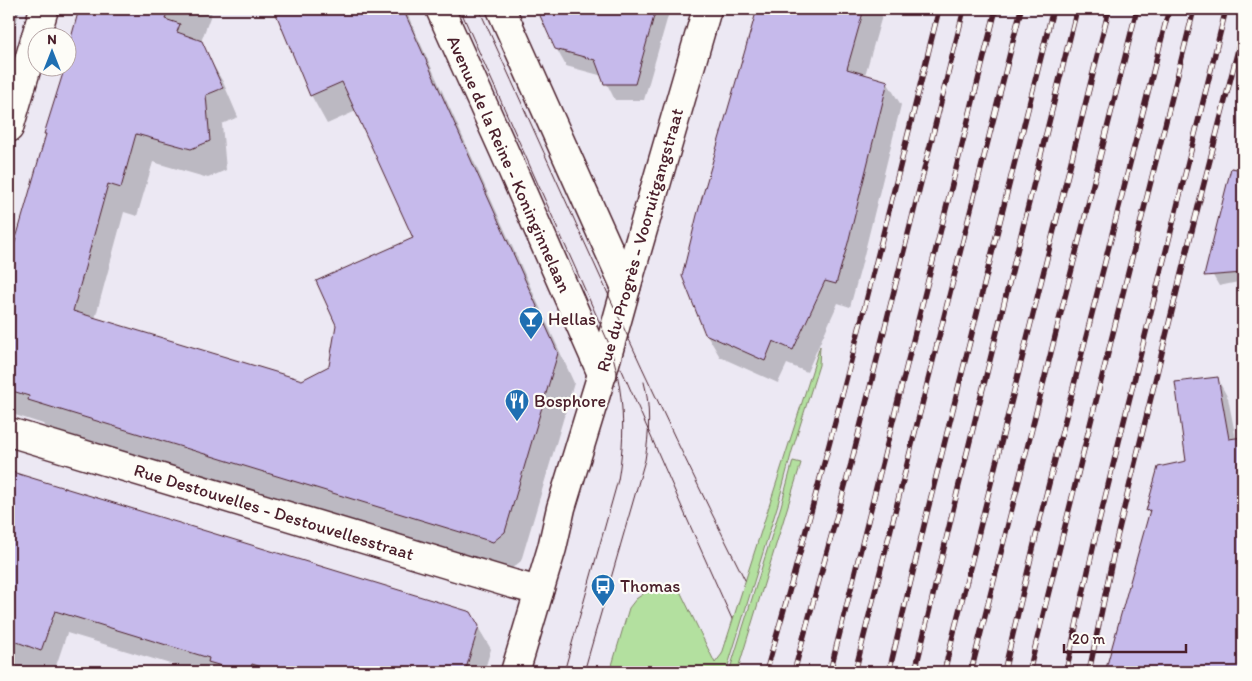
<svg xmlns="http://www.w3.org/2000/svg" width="1252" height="681" viewBox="0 0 1252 681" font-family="Itim,sans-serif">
<rect width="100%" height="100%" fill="#ece8f3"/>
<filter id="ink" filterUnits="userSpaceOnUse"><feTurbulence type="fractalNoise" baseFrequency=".02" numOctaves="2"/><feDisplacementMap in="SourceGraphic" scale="10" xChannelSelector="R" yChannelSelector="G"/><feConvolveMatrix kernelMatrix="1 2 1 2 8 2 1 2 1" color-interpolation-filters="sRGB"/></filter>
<g filter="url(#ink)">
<g fill="#b3e09f" stroke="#7e8065">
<polygon points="820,346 819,365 792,451 778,504 726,672 610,672 629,608 636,599 646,592 658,587 670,587 680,591 715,663 722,654"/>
<polygon points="793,461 801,463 737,672 729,672 781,506"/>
</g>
<g fill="#0003">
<polygon points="9,9 20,9 9,50"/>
<polygon points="81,9 213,9 195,58 206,53 223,82 238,117 222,124 226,170 208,178 153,162 137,216 124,212 95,319 302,381 330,366 415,239 356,111 327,124 311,95 274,9 405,9 574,383 521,561 510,570 46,428 43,424 9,413 9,268 47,135 46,133 64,72 63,69 63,68 68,68 68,53"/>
<polygon points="538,9 670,9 644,100 615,100 603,76 566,66 556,48"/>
<polygon points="759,9 884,9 865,75 887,82 901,105 861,267 850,307 838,303 807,372 787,364 778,383 720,357 706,333 699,216"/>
<polygon points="1243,183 1243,281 1219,286 1208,267 1227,189"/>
<polygon points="1217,378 1228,398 1236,439 1243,438 1243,672 1106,672 1150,514 1148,510 1187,462"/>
<polygon points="9,473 92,497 470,614 491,649 484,672 197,672 67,633 54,672 9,672"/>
</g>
<g fill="#c6baeb" stroke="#4a1f2b">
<polygon points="79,9 168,9 165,19 180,24 177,32 202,41 223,88 206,95 210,141 191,149 136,134 121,188 108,184 73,311 302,380 329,366 336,325 316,281 413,238 342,82 310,96 274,9 403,9 558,353 505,532 493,542 28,400 29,396 9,390 9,263 46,134 44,134 64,70 61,69 62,68 68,68 68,49"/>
<polygon points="537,9 656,9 635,84 604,84 595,60 555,49"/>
<polygon points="757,9 864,9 847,69 888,81 848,243 836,284 825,281 793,350 773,341 765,361 705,334 682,276 697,215"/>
<polygon points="1231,168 1243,170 1243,273 1204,276"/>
<polygon points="1218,377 1229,439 1243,437 1243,672 1105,672 1150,510 1146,511 1158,467 1186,461 1175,382"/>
<polygon points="9,471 471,612 479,626 465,672 277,672 252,664 249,672 242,672 208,662 209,658 55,611 41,651 9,639"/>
</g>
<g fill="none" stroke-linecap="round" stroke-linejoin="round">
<defs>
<g id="minor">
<polyline points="440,9 504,151 602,374"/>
<polyline points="501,9 626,288"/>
<polyline points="9,128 44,9"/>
<polyline points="9,432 513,584 539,591"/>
<polyline points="515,672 552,548 561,508 602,374 626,288 707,9"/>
</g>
</defs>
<use href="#minor" stroke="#4a1f2b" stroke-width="31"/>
<use href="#minor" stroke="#fdfcf7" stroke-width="28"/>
<g stroke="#4a1f2b" stroke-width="1">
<path d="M460,9l150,337c14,46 16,87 8,134l-54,192"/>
<path d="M479,9c87,191 171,384 266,571"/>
<polyline points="621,368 684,512 732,619"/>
<path d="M584,672l61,-212c4,-25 6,-53 -1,-78"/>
</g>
<defs>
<g id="rail">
<path d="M766,672c64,-219 118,-441 173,-663"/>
<polyline points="794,672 851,464 964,9"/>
<polyline points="830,672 996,9"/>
<polyline points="855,672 1021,9"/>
<polyline points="889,672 928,509 1053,9"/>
<polyline points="915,672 957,493 1077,9"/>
<polyline points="944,672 1109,9"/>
<polyline points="971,672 1137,9"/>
<polyline points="1004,672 1041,515 1169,9"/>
<polyline points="1029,672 1085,445 1194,9"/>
<polyline points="1066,672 1097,530 1226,9"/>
<polyline points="1089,672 1117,537 1182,270 1243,30"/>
</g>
</defs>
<use href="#rail" stroke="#4a1f2b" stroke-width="5.5"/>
<use href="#rail" stroke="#fdfcf7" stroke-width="4" stroke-dasharray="11" stroke-linecap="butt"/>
</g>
</g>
<defs>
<symbol id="bar-pin" viewBox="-11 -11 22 30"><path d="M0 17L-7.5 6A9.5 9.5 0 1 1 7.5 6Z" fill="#1f6fb2" stroke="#fdfcf7"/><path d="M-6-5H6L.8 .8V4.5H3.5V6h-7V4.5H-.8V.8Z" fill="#fff"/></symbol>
<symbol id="restaurant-pin" viewBox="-11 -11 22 30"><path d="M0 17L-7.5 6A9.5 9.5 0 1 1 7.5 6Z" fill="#1f6fb2" stroke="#fdfcf7"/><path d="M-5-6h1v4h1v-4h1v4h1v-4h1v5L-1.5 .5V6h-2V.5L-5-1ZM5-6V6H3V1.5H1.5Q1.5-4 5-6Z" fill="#fff"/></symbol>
<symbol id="bus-pin" viewBox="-11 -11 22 30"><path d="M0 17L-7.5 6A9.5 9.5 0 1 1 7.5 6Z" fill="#1f6fb2" stroke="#fdfcf7"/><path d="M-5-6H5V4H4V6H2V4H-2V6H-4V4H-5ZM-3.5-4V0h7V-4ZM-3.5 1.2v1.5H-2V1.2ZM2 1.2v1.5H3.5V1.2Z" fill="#fff"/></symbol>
</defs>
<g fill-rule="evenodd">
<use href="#bar-pin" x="517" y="305" width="28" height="38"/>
<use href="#restaurant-pin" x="503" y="387" width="28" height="38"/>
<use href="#bus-pin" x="589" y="572" width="28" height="38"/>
</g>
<g text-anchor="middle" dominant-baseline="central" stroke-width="4.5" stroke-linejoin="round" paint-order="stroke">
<g font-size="18" fill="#4a1f2b" stroke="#fdfcf7">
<text transform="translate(509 164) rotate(66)">Avenue de la Reine - Koninginnelaan</text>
<text transform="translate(640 240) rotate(-74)">Rue du Progrès - Vooruitgangstraat</text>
<text transform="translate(274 512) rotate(17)">Rue Destouvelles - Destouvellesstraat</text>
</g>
<g font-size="18" fill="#4a1f2b" stroke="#fdfcf7" text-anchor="start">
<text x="548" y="319">Hellas</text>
<text x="534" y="401">Bosphore</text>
<text x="620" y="586">Thomas</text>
</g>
</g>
<rect width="1252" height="681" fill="none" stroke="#fdfcf7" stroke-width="30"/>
<rect x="15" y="15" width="1222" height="651" fill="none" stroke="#4a1f2b" stroke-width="2" filter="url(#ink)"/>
<g transform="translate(52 52)"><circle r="24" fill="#fdfcf7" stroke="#b5a4a5"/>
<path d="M0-4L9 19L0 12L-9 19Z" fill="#1f6fb2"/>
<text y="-8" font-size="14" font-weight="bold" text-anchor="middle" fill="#4a1f2b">N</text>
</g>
<path d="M1064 644v8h122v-8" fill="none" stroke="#4a1f2b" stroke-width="2.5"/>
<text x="1072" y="644" font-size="15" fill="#4a1f2b" stroke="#fdfcf7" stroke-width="4" paint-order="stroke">20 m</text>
</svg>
